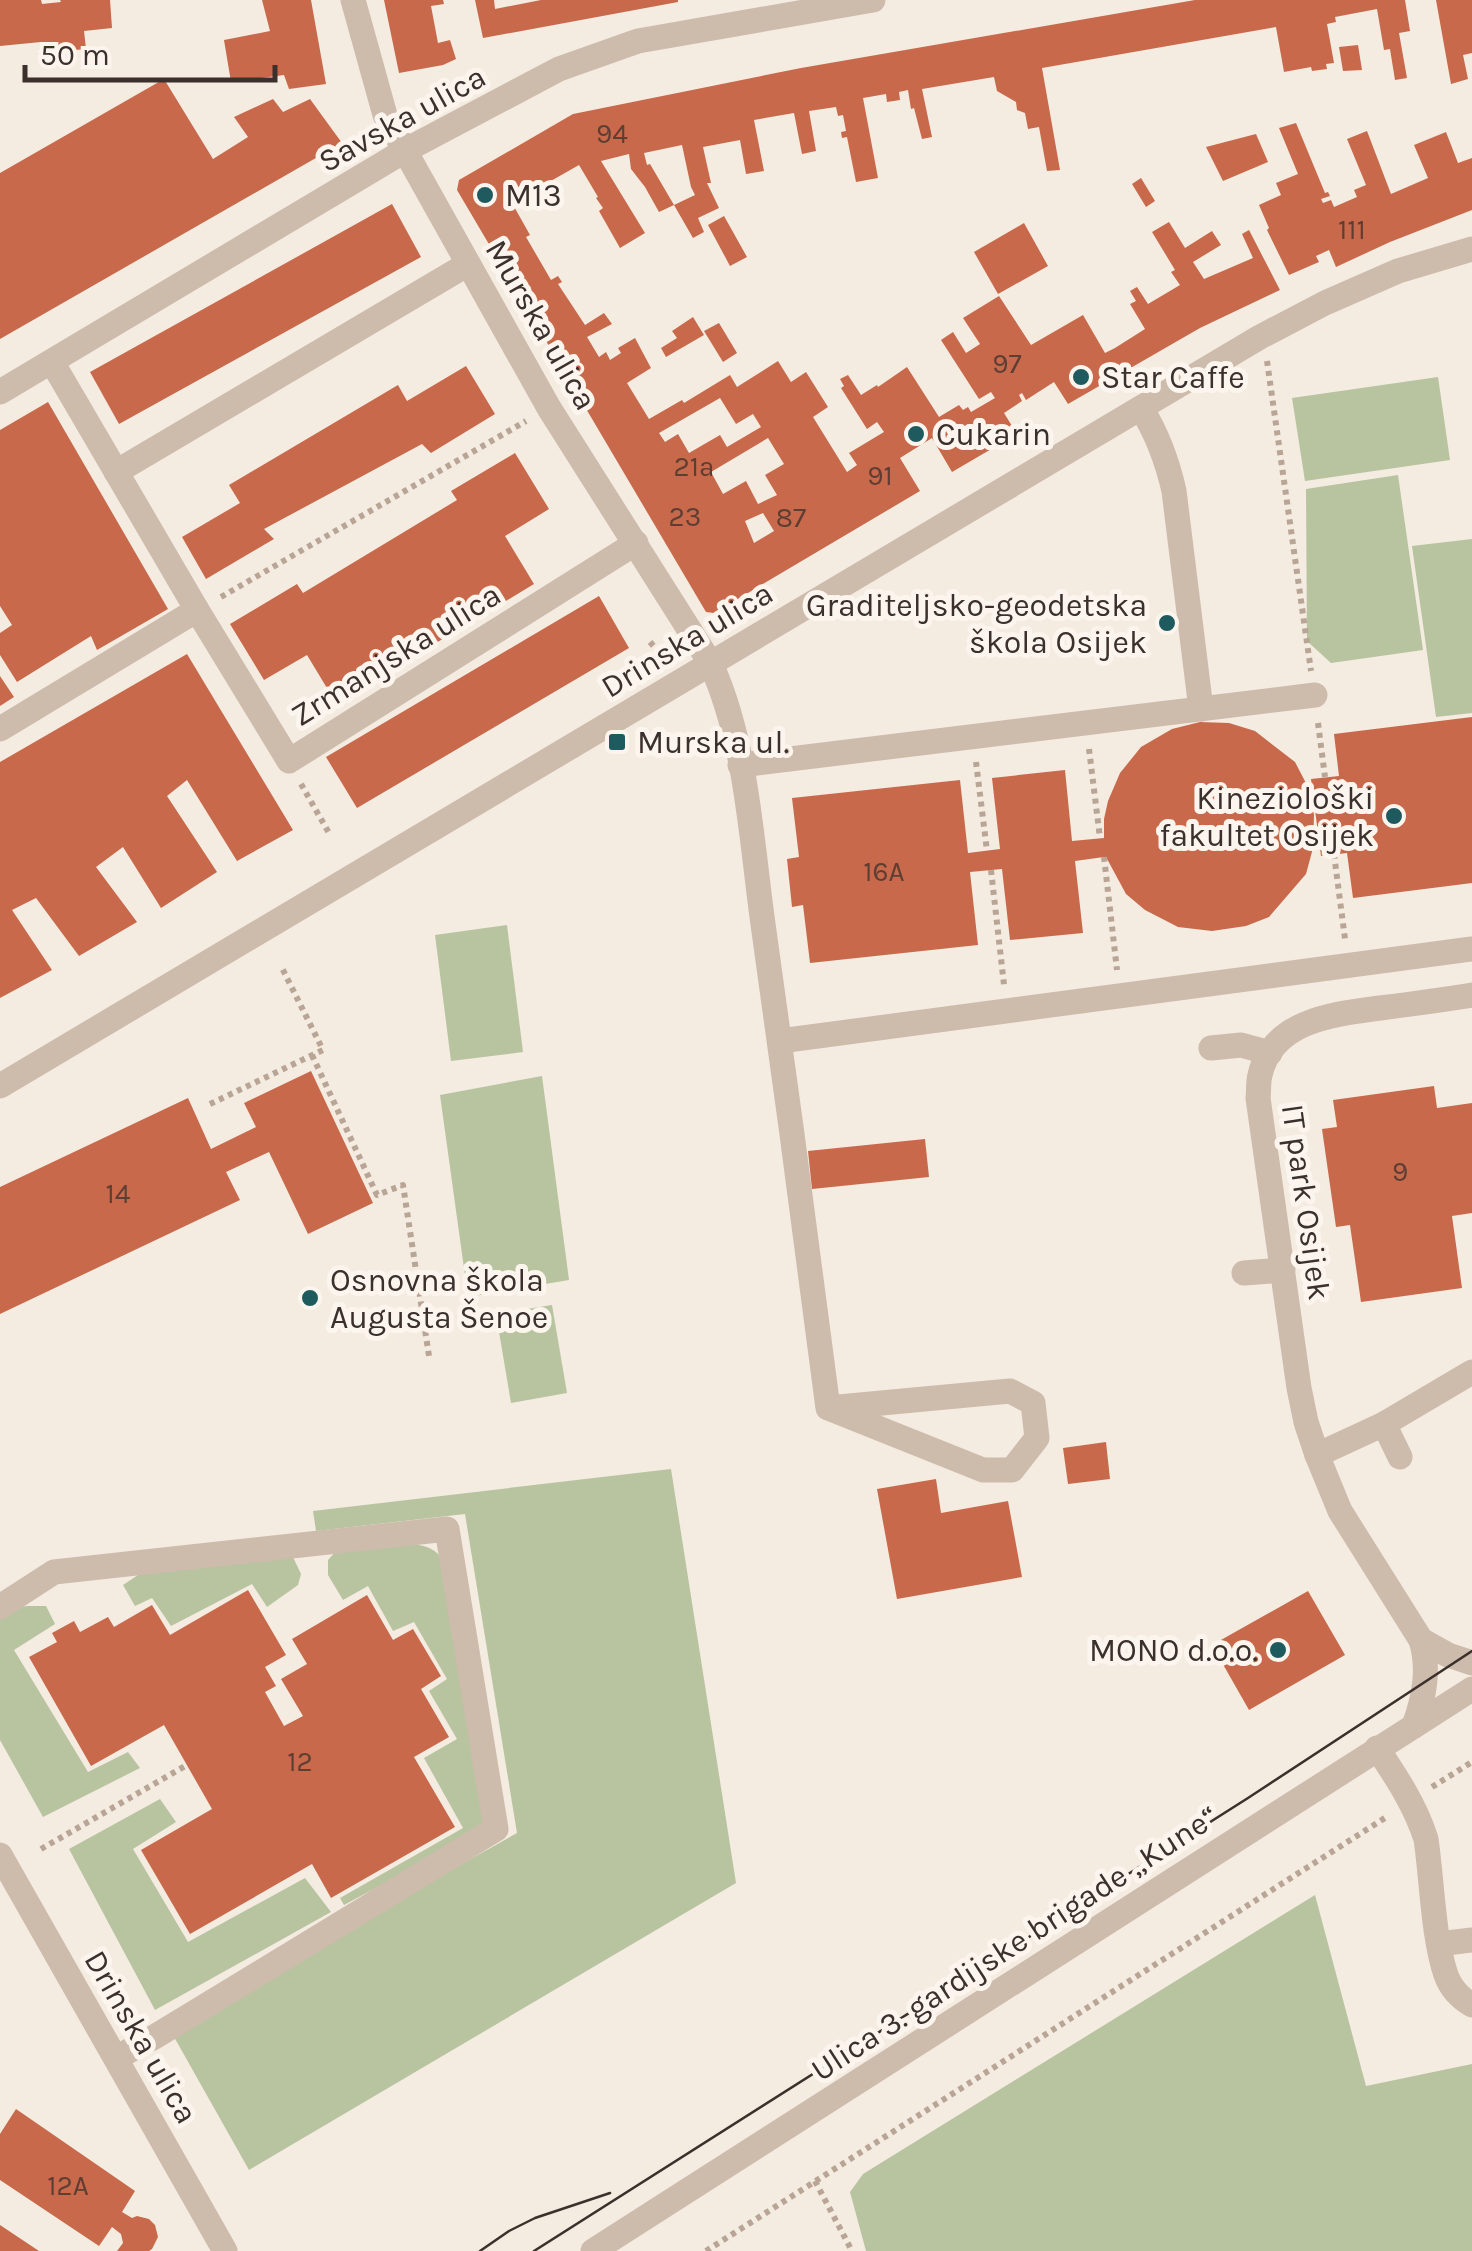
<svg xmlns="http://www.w3.org/2000/svg" width="1472" height="2251" viewBox="0 0 1472 2251" font-family="Karla,sans-serif">
<rect width="100%" height="100%" fill="#f4ebe1"/>
<g fill="#b8c4a0">
<polygon points="1438,377 1450,460 1305,481 1292,398"/>
<polygon points="1398,475 1423,650 1331,663 1307,641 1306,489"/>
<polygon points="1472,539 1472,713 1436,717 1412,546"/>
<polygon points="507,925 523,1052 451,1061 435,935"/>
<polygon points="542,1076 569,1280 468,1297 440,1095"/>
<polygon points="552,1305 567,1393 511,1403 496,1314"/>
<polygon points="671,1469 736,1883 249,2170 169,2028 517,1833 465,1514 316,1531 313,1511"/>
<path d="M411,1544c18,2 25,5 35,20l43,263 -145,78 -4,-7 123,-70 -39,-70 33,-19 -28,-48 18,-12 -33,-57 -21,9 -25,-45 -25,14 -15,-25v-15l9,-10z"/>
<polygon points="292,1555 301,1574 298,1585 267,1607 252,1584 171,1626 152,1598 135,1606 123,1585 144,1571"/>
<polygon points="27,1606 46,1606 55,1624 14,1650 88,1772 128,1752 140,1768 43,1817 0,1740 0,1613 9,1609"/>
<polygon points="160,1799 176,1822 133,1849 188,1942 305,1878 331,1912 155,2010 69,1849"/>
<polygon points="1315,1895 1366,2086 1472,2064 1472,2251 866,2251 850,2192 863,2174"/>
</g>
<g fill="#c8694b" fill-rule="evenodd">
<polygon points="0,0 41,0 42,4 61,2 60,0 110,0 112,28 84,31 86,49 42,53 41,42 0,46"/>
<polygon points="262,0 311,0 326,84 289,89 284,75 231,82 224,40 270,31"/>
<polygon points="384,0 443,0 444,4 431,6 438,43 450,40 456,59 443,65 399,73"/>
<polygon points="475,0 494,0 495,9 541,0 678,0 678,2 483,38"/>
<path d="M1195,0h210l5,31 -11,2 8,45 -12,2 -5,-31 -6,1 -7,-41 -42,8 1,5 -9,2 7,39 -8,1 1,5 -15,2 -1,-4 -27,5 -8,-45 -234,41 18,102 -13,1 -8,-44 -11,2 -3,-16 -8,-3 -1,-8 -19,-11 -3,-14 -72,12 10,48 -10,2 -8,-31 -3,1 -3,-19 -9,2 1,8 -13,2 -1,-8 -23,4 15,80 -22,4 -9,-45 -5,1 -1,-6 5,-1 -3,-16 -5,1 -2,-9 -27,4 7,40 -14,3 -8,-41 -40,7 10,51 -18,3 -6,-34 -37,7 8,36h-4l12,25 -21,10 6,14 -11,6 -19,-33 21,-10 -4,-8 -9,-42 -38,8 3,12 3,-1 24,41 -15,7 -14,-25 -14,-18 -2,-15 -28,7 44,72 -25,15 -21,-37 4,-3 -7,-10 2,-1 -19,-32 -67,38 18,32 -4,2 25,43 7,-4 4,6 -4,2 27,41 19,-12 8,11 -25,13 12,20 7,-5 4,8 11,-7 -3,-5 17,-10 16,30 -24,15 22,36 33,-19 2,3 46,-28 7,12 41,-26 13,21 15,-10 22,35 -15,10 34,55 10,-7 -8,-12 35,-21 -7,-10 -10,7 -26,-41 3,-2 -4,-7 8,-4 13,20 16,-10 1,2 29,-20 32,50 20,-12 4,5 5,-3 3,5 24,-14 -4,-6 -12,7 -38,-59 12,-8 13,21 14,-9 -17,-26 36,-22 32,49 52,-30 22,38 10,-5 30,-19 -15,-25 6,-3 -6,-10 7,-4 11,17 32,-19 -9,-13 4,-2 -23,-38 17,-10 16,26 27,-17 9,14 -28,17 11,17 49,-21 -11,-24 7,-4 31,60 -80,38 -132,76 -14,-22 -28,18 -4,-7 -3,2 3,6 -18,12 13,21 -65,38 -20,-34 -32,20 20,33 -206,122 -8,-1 -249,-422 2,-10 114,-66 228,-46zM720,398l16,26 17,-10 8,13 -34,20 -7,-12 -31,18 -11,-19 -13,8 -6,-9zM768,438l16,26 -19,11 12,20 -19,9 -12,-23 -23,13 -12,-22zM763,513l11,18 -20,12 -9,-22z"/>
<polygon points="1436,0 1472,0 1472,53 1463,55 1468,79 1451,84"/>
<polygon points="1358,45 1362,70 1343,71 1339,47"/>
<polygon points="164,79 213,159 248,137 234,117 273,99 283,112 310,99 342,143 0,339 0,173"/>
<polygon points="1296,123 1325,193 1328,192 1330,196 1321,199 1323,203 1331,200 1334,207 1357,197 1354,190 1366,185 1347,139 1367,131 1391,194 1428,178 1414,145 1446,132 1458,163 1472,158 1472,210 1390,242 1336,267 1329,250 1316,256 1319,262 1289,275 1267,230 1269,228 1259,205 1281,195 1276,183 1298,174 1279,128"/>
<polygon points="1256,134 1268,162 1223,181 1206,147"/>
<polygon points="1141,178 1155,201 1146,207 1132,184"/>
<polygon points="392,204 421,257 119,424 90,372"/>
<polygon points="724,216 747,257 730,266 708,225"/>
<polygon points="1024,223 1048,266 998,294 974,252"/>
<polygon points="693,317 704,335 666,357 661,348 677,338 672,331"/>
<polygon points="719,323 737,353 723,362 704,331"/>
<polygon points="466,366 495,414 431,453 422,444 264,529 274,539 206,579 182,537 240,503 229,485 398,385 407,401"/>
<polygon points="48,402 168,609 97,650 91,636 17,682 0,655 0,633 12,625 0,606 0,430"/>
<polygon points="515,453 549,509 505,536 534,584 336,703 307,655 264,680 230,624 297,584 303,593 457,500 451,491"/>
<polygon points="599,596 629,648 357,808 326,757"/>
<polygon points="187,654 293,830 237,861 187,780 167,796 217,872 161,908 123,847 96,867 137,922 79,956 36,898 12,910 52,970 0,998 0,762"/>
<polygon points="0,676 14,697 0,706"/>
<polygon points="1472,717 1472,883 1353,898 1347,853 1321,856 1311,779 1339,776 1334,734"/>
<polygon points="1200,722 1229,723 1255,731 1295,762 1308,787 1314,815 1313,848 1306,874 1269,917 1246,926 1212,931 1178,927 1145,910 1126,894 1106,857 1104,857 1075,861 1083,933 1010,940 1002,869 970,872 978,945 810,963 803,905 792,907 787,859 799,857 792,798 960,780 968,853 1000,849 992,778 1065,770 1072,841 1104,838 1104,819 1108,801 1120,773 1141,747 1172,729"/>
<polygon points="311,1071 373,1203 308,1234 269,1152 226,1172 240,1200 0,1314 0,1187 188,1098 211,1149 256,1127 244,1103"/>
<polygon points="1434,1086 1437,1108 1472,1103 1472,1213 1452,1216 1462,1288 1361,1302 1350,1225 1336,1227 1322,1129 1337,1127 1333,1100"/>
<polygon points="925,1139 929,1177 812,1189 808,1151"/>
<polygon points="1106,1442 1110,1479 1068,1484 1063,1448"/>
<polygon points="936,1479 941,1513 1008,1501 1022,1577 897,1599 877,1489"/>
<polygon points="248,1590 286,1655 265,1667 276,1686 265,1692 284,1726 303,1716 281,1679 307,1664 292,1639 367,1595 393,1640 413,1629 441,1676 421,1689 449,1737 414,1757 455,1827 331,1898 312,1864 190,1934 141,1850 212,1809 164,1725 91,1766 29,1657 57,1642 52,1633 74,1621 80,1632 108,1617 114,1627 152,1605 170,1635"/>
<polygon points="1308,1591 1345,1655 1249,1710 1212,1645"/>
<polygon points="16,2109 135,2191 122,2212 132,2218 137,2216 149,2219 155,2225 158,2237 152,2249 149,2251 117,2251 123,2243 121,2234 112,2227 99,2246 0,2180 0,2134"/>
<polygon points="0,2225 39,2251 0,2251"/>
</g>
<g fill="none" stroke-linecap="round" stroke-linejoin="round">
<g stroke="#b9a596" stroke-width="6" stroke-dasharray="5 5" stroke-linecap="butt">
<polyline points="1267,361 1311,671"/>
<polyline points="221,597 526,421"/>
<polyline points="650,642 666,660"/>
<polyline points="1318,723 1325,777"/>
<polyline points="1089,749 1100,838"/>
<polyline points="976,762 987,851"/>
<polyline points="301,784 329,833"/>
<polyline points="1334,854 1345,939"/>
<polyline points="1104,857 1117,970"/>
<polyline points="991,870 1004,985"/>
<polyline points="312,1055 377,1195 403,1185 429,1356"/>
<polyline points="210,1104 323,1050 282,968"/>
<polyline points="1432,1787 1472,1762"/>
<polyline points="41,1849 187,1765"/>
<polyline points="815,2181 852,2251"/>
<polyline points="706,2251 1388,1816"/>
</g>
<g stroke="#cdbbac" stroke-width="25">
<path d="M353,0l32,115 164,293 162,256c36,80 40,174 52,260 23,161 44,323 65,484l182,-17 23,12 4,35 -25,32h-29l-155,-62"/>
<polyline points="52,362 197,610 289,761 636,543"/>
<polyline points="0,392 406,150 559,69 638,41 873,0"/>
<path d="M1141,408c17,27 26,52 33,83l27,218"/>
<polyline points="116,472 468,264"/>
<polyline points="0,729 197,610"/>
<polyline points="740,765 1315,695"/>
<polyline points="780,1041 1472,949"/>
<polyline points="1211,1048 1241,1045 1270,1053"/>
<polyline points="0,1086 1260,337 1325,303 1398,271 1472,249"/>
<polyline points="1244,1273 1283,1270"/>
<polyline points="1384,1424 1400,1457"/>
<polyline points="1317,1455 1384,1424 1472,1372"/>
<polyline points="0,1607 54,1572 447,1529 496,1829 156,2036 116,2058"/>
<polyline points="1421,1640 1448,1655 1472,1663"/>
<path d="M1414,1726c10,-28 16,-57 7,-86l-81,-129 -23,-56 -11,-33 -7,-34 -41,-290c1,-7 0,-16 2,-23 12,-55 75,-61 120,-67 31,-4 61,-8 92,-13"/>
<path d="M1377,1748c20,30 38,57 49,91 6,41 7,98 20,136 5,14 14,23 26,30"/>
<polyline points="0,1855 225,2251"/>
<polyline points="1439,1944 1472,1940"/>
<polyline points="593,2251 1472,1689"/>
</g>
<g stroke="#3b302b" stroke-width="2.5">
<polyline points="480,2251 509,2231 535,2218 610,2193"/>
<polyline points="534,2251 1248,1798 1472,1651"/>
</g>
</g>
<g fill="#1f5a5e" stroke="#fbf5ee" stroke-width="4">
<circle cx="485" cy="195" r="10"/>
<circle cx="1081" cy="377" r="10"/>
<circle cx="916" cy="434" r="10"/>
<circle cx="1167" cy="623" r="10"/>
<rect x="607" y="732" width="20" height="20" rx="5"/>
<circle cx="1394" cy="816" r="10"/>
<circle cx="310" cy="1298" r="10"/>
<circle cx="1278" cy="1650" r="10"/>
</g>
<g text-anchor="middle" dominant-baseline="central" stroke-width="10" stroke-linejoin="round" paint-order="stroke">
<g font-size="28" fill="#5e3e33">
<text x="612" y="133">94</text>
<text x="1352" y="229">111</text>
<text x="1007" y="363">97</text>
<text x="694" y="466">21a</text>
<text x="880" y="475">91</text>
<text x="685" y="516">23</text>
<text x="791" y="517">87</text>
<text x="884" y="871">16A</text>
<text x="1400" y="1171">9</text>
<text x="118" y="1193">14</text>
<text x="300" y="1761">12</text>
<text x="68" y="2185">12A</text>
</g>
<g font-size="32" fill="#3b302b" stroke="#fbf5ee">
<text transform="translate(402 119) rotate(-29)">Savska ulica</text>
<text transform="translate(541 325) rotate(60)">Murska ulica</text>
<text transform="translate(687 640) rotate(-31)">Drinska ulica</text>
<text transform="translate(396 655) rotate(-32)">Zrmanjska ulica</text>
<text transform="translate(1306 1202) rotate(82)">IT park Osijek</text>
<text transform="translate(1015 1943) rotate(-33)">Ulica 3. gardijske brigade „Kune“</text>
<text transform="translate(141 2037) rotate(60)">Drinska ulica</text>
</g>
<g font-size="32" fill="#3b302b" stroke="#fbf5ee" text-anchor="start">
<text x="505" y="195">M13</text>
<text x="1101" y="377">Star Caffe</text>
<text x="936" y="434">Cukarin</text>
<text x="1147" y="605" text-anchor="end">Graditeljsko-geodetska<tspan x="1147" dy="37">škola Osijek</tspan></text>
<text x="637" y="742">Murska ul.</text>
<text x="1374" y="798" text-anchor="end">Kineziološki<tspan x="1374" dy="37">fakultet Osijek</tspan></text>
<text x="330" y="1280">Osnovna škola<tspan x="330" dy="37">Augusta Šenoe</tspan></text>
<text x="1258" y="1650" text-anchor="end">MONO d.o.o.</text>
</g>
</g>
<path d="M25 65v15h250v-15" fill="none" stroke="#3b302b" stroke-width="5"/>
<text x="40" y="65" font-size="30" fill="#3b302b" stroke="#fbf5ee" stroke-width="8" paint-order="stroke">50 m</text>
</svg>
